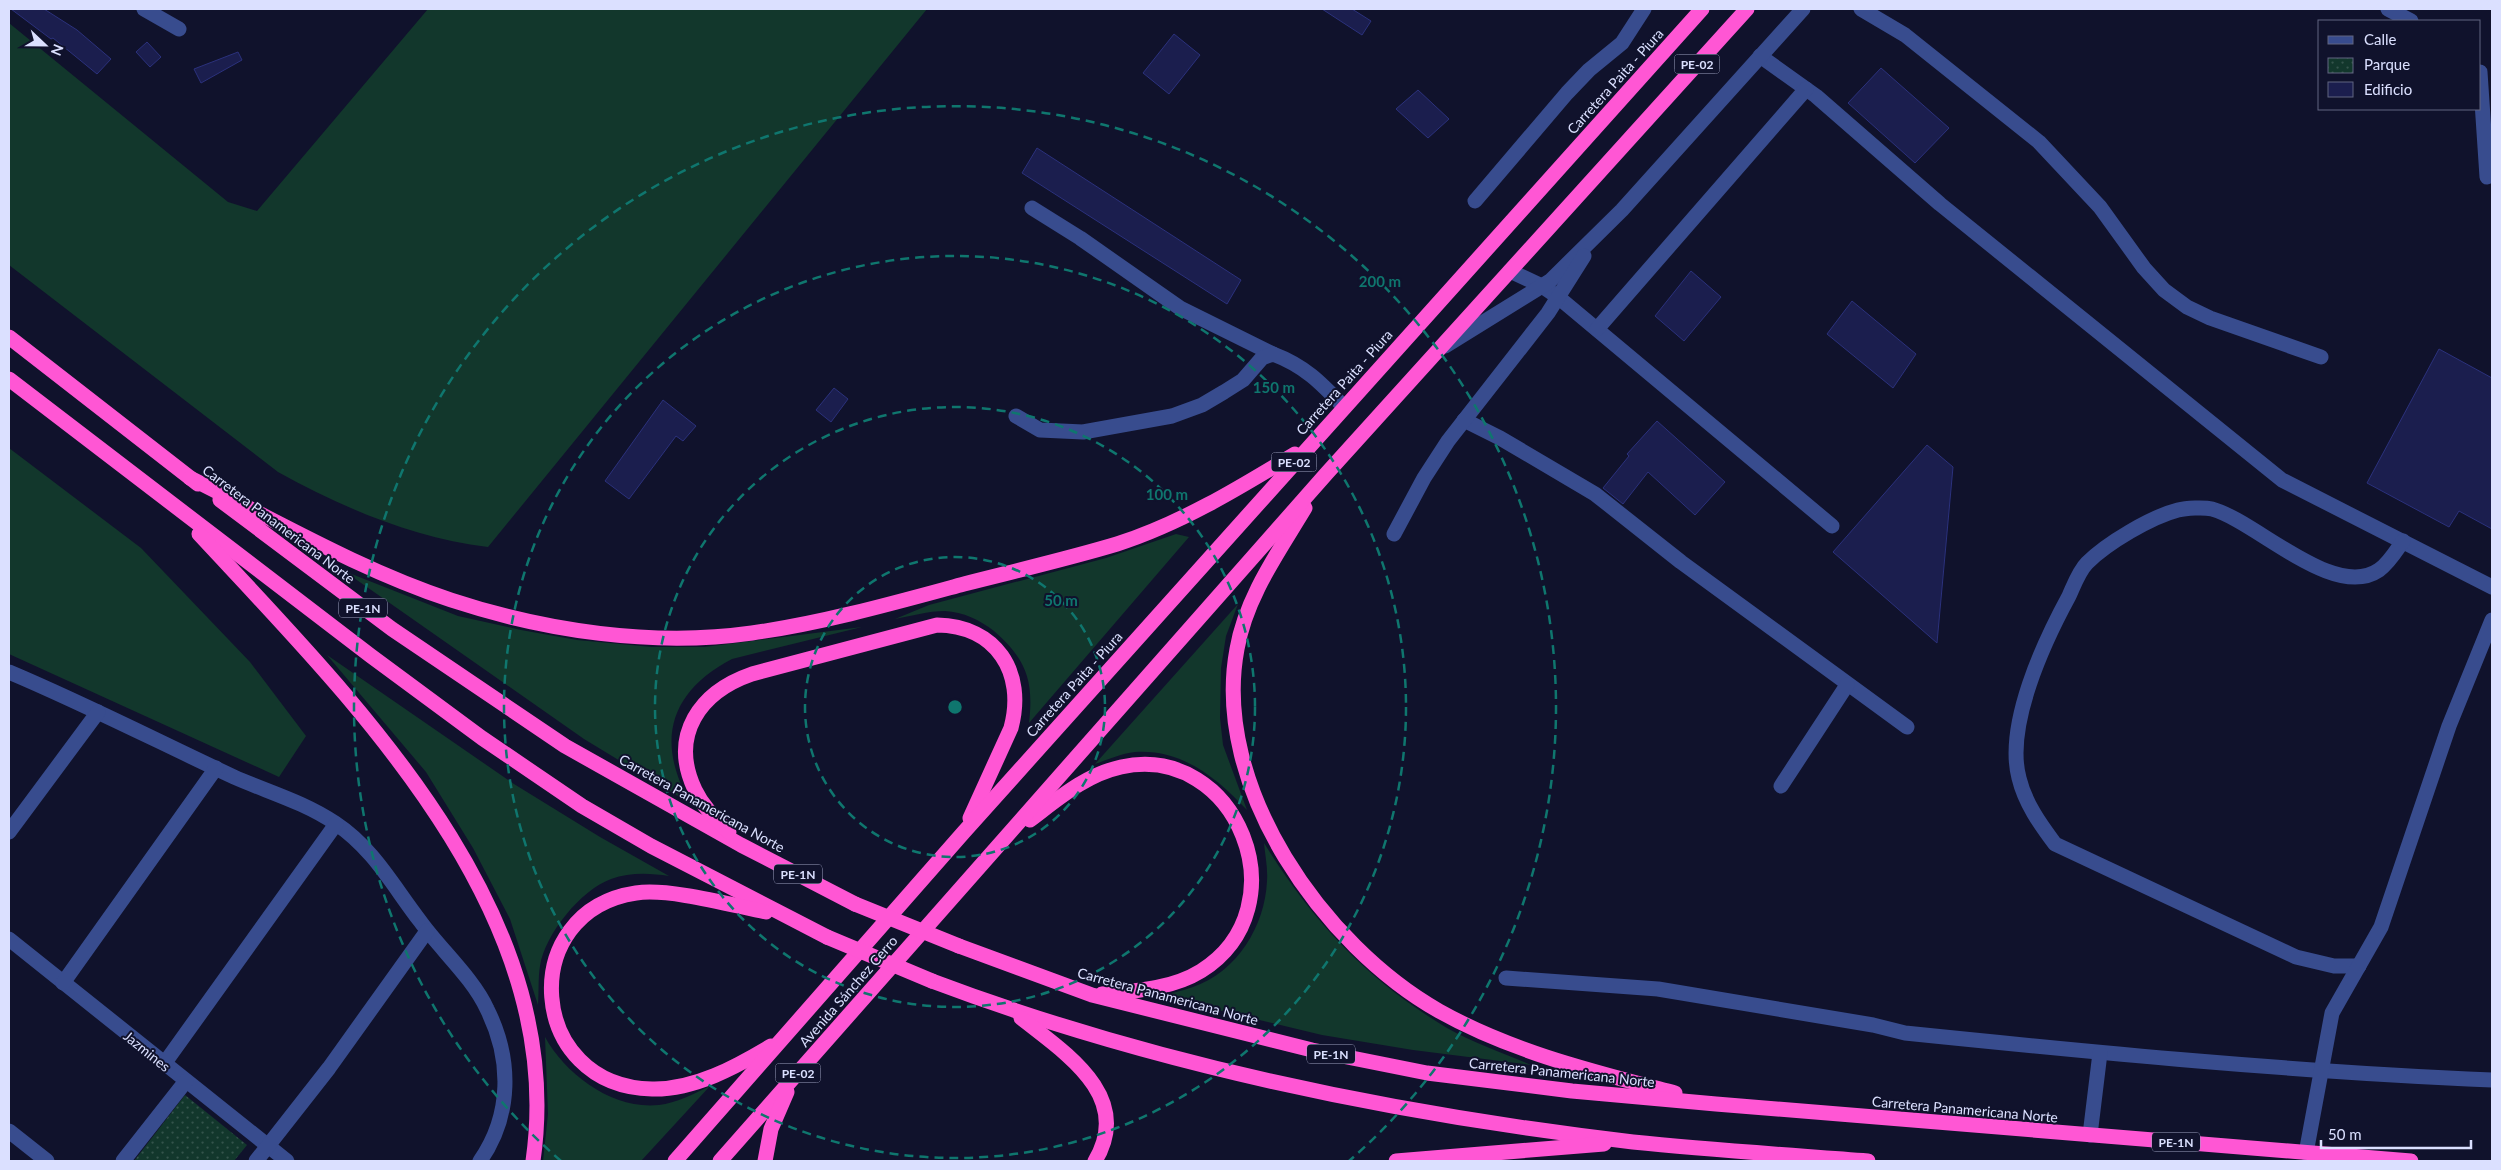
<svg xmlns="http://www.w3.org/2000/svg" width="2501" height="1170" viewBox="0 0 2501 1170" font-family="Lato,sans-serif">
<defs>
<pattern id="park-dots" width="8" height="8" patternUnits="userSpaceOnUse" patternTransform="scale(1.25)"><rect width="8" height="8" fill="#12372c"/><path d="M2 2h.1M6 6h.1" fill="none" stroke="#34544c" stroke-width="1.8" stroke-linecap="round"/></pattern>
</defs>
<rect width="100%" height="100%" fill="#10122c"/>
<g fill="#12372c">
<path d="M428,9h499l-439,538c-74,-9 -145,-39 -210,-75l-269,-207v-242l219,179 29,9z"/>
<polygon points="9,448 141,548 250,662 306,736 279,777 9,654"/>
<path d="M1176,534l13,3 -160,186c5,-43 -3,-64 -35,-92 -14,-11 -31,-19 -49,-20 -17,0 -34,5 -50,8l34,-14 177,-47z"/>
<path d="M344,571l114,45 63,14 56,10 75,7h52l158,-20 -130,32c-63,33 -77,83 -41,145l-107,-65z"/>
<path d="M1238,604l-12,32 -5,32 -1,50 3,27 24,65c-30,-32 -65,-61 -112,-58 -13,1 -28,8 -40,12z"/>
<path d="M327,655l187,129 86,53 69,39c-19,-3 -39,-4 -58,3 -30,11 -66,55 -71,87 -2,12 -1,26 -2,39l-28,-86 -37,-71 -47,-76z"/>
<path d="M1264,843c49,79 103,137 183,185 26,15 57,25 84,37l-118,-15 -91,-15 -163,-39c11,-3 23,-5 34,-9 44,-15 72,-61 74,-106 1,-13 -2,-26 -3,-38z"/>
<path d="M545,1037c21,38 68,73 114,68 17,-2 35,-11 51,-19l-69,75h-98l5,-47z"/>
</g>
<polygon fill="url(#park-dots)" points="185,1095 247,1145 234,1161 134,1161"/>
<g fill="#1b1e4e" stroke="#2b317c">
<polygon points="11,9 44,9 77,30 111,59 97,74 53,38 51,39"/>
<polygon points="1322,9 1352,9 1371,21 1362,35"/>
<polygon points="1174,34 1200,55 1169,94 1143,73"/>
<polygon points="147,42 161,57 150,67 136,52"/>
<polygon points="238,52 242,60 201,83 194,69"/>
<polygon points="1881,68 1949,128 1915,163 1848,103"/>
<polygon points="1418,90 1449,119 1428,138 1396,109"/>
<polygon points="1037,148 1241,280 1227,304 1022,173"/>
<polygon points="1691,271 1721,297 1684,341 1655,316"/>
<polygon points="1852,301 1916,354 1893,388 1827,334"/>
<polygon points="2439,349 2492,378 2492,529 2459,511 2449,527 2367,483"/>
<polygon points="834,388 848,399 831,422 816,410"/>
<polygon points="663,400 696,426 683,441 676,436 629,499 605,481"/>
<polygon points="1657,421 1725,482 1695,515 1648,472 1623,504 1603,488 1629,456 1627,454"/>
<polygon points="1927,445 1953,467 1937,643 1833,552"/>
</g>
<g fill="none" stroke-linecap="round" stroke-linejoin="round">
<g stroke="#384c8e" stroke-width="15">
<polyline points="144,9 179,29"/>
<polyline points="1861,9 1905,35 2039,142 2100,207 2144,268 2164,290 2187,307 2210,318 2321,357"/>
<polyline points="2388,9 2411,21"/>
<polyline points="1760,56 1816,96 1940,204 2282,480 2492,587"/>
<polyline points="2480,72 2487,177"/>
<polyline points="1475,201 1567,93 1589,70 1622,43 1644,9"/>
<polyline points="1032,208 1080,238 1180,308 1273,354"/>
<polyline points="1510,271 1542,286 1558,297 1832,526"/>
<polyline points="1597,329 1806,89"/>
<polyline points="1445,346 1550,281 1622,210 1803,9"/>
<path d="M1016,416l24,14 43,2 89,-16 30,-11 22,-13 19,-12 19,-22 11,-4c32,12 48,29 71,53"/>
<polyline points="1464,420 1500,438 1595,494 1681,562 1907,727"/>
<polyline points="1394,534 1424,478 1448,441 1548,313 1584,256"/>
<path d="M9,672c76,32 150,70 225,105 34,15 70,25 101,46 38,25 58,63 85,98 20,28 53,57 67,88 25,50 25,106 -7,152"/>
<polyline points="1781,786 1847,685"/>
<polyline points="9,832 98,712"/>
<polyline points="9,939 287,1161"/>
<path d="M2359,966h-25l-38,-9 -241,-113c-15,-20 -30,-41 -36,-66 -14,-53 25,-136 50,-182 5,-11 10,-25 18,-33 20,-20 64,-46 91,-53 8,-2 26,-3 34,-1 44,12 122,92 167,61 10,-7 17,-19 24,-29"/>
<path d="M1506,978l152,11 215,36 32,8c195,20 391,39 587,47"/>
<polyline points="63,983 216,768"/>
<polyline points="164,1064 336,824"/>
<polyline points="9,1131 47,1161"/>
<polyline points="2090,1135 2100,1053"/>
<polyline points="2306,1153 2332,1013 2381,927 2449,726 2492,620"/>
<polyline points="123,1161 186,1081"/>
<polyline points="256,1161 329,1068 427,931"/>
</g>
<g stroke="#ff56d4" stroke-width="15">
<polyline points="9,337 198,484"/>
<polyline points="9,379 371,656 482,738 582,806 651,846 827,937"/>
<path d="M190,478c85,42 170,92 261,122 94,31 202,47 301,33 71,-10 142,-30 212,-49 51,-13 103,-25 153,-40 63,-20 122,-56 178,-90"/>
<polyline points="220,500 392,629 565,746 741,845 855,904"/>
<path d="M1305,508c-27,45 -59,89 -68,141 -26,138 87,297 202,362 73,41 156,61 236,82"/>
<path d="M199,534c155,167 370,377 334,627"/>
<path d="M1030,820c28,-21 55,-45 91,-53 116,-25 182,140 80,204 -29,18 -66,20 -99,23"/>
<path d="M729,832c-13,-13 -26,-25 -34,-42 -26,-55 5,-98 57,-116l185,-49c59,1 89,47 74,103l-41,90"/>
<path d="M766,912c-35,-7 -97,-24 -130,-19 -121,18 -109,194 16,196 42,1 84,-22 119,-43"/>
<polyline points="959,946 1092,995 1312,1050 1427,1073 1572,1091 1716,1104 2411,1161"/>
<path d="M932,981c225,85 462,133 701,161 78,8 157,13 235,19"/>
<path d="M1021,1018c44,35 113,78 74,143"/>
<polyline points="675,1161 963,833 1702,9"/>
<polyline points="720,1161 1327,473 1747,9"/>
<polyline points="765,1161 771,1129 787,1092"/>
<polyline points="1396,1161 1604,1144"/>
</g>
<g stroke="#ff56d4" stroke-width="15">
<polyline points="855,904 959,946"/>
<polyline points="827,937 932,981"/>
</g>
</g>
<g fill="none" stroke="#0f766e" stroke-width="2.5" stroke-dasharray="9 6">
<circle cx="955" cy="707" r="150"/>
<circle cx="955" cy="707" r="300"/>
<circle cx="955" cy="707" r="451"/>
<path d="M561 1161A601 601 0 1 1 1349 1161"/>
</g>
<g text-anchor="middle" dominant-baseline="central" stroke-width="4" stroke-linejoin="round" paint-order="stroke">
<g fill="#10122c" stroke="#9ea2c0" stroke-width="1">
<rect x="1674.5" y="54.5" width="45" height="19" rx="4"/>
<rect x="1271.5" y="452.5" width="45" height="19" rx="4"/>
<rect x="339" y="598.5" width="48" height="19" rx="4"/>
<rect x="774" y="864.5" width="48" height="19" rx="4"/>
<rect x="1307" y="1044.5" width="48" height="19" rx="4"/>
<rect x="775.5" y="1063.5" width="45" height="19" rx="4"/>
<rect x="2152" y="1132.5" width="48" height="19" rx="4"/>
</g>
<g font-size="12" font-weight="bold" fill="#dbe0ff">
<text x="1697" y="64">PE-02</text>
<text x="1294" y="462">PE-02</text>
<text x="363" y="608">PE-1N</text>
<text x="798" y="874">PE-1N</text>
<text x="1331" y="1054">PE-1N</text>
<text x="798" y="1073">PE-02</text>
<text x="2176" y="1142">PE-1N</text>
</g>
<g font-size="14" fill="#dbe0ff" stroke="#10122c">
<text transform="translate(1615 81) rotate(-48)">Carretera Paita - Piura</text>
<text transform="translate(1344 382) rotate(-48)">Carretera Paita - Piura</text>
<text transform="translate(279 524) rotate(37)">Carretera Panamericana Norte</text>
<text transform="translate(1074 684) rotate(-48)">Carretera Paita - Piura</text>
<text transform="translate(702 803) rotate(29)">Carretera Panamericana Norte</text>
<text transform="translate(848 991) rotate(-49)">Avenida Sánchez Cerro</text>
<text transform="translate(1168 996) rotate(15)">Carretera Panamericana Norte</text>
<text transform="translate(147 1051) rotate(39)">Jazmines</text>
<text transform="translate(1562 1072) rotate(6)">Carretera Panamericana Norte</text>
<text transform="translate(1965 1109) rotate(5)">Carretera Panamericana Norte</text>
</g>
</g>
<circle cx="955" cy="707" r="8" fill="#0f766e" stroke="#10122c" stroke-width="2.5"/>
<g font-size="15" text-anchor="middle" font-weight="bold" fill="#0f766e" stroke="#10122c" stroke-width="4" stroke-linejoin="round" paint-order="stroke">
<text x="1380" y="287">200 m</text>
<text x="1274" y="393">150 m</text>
<text x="1167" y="500">100 m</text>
<text x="1061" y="606">50 m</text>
</g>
<rect width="2501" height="1170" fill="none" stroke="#dbe0ff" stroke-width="20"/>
<rect x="2318" y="20" width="162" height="90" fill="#10122c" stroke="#616480"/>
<rect x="2328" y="36" width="25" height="8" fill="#384c8e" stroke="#616480"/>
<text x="2364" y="45" font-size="15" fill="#dbe0ff">Calle</text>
<rect x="2328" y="58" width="25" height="15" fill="url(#park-dots)" stroke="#616480"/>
<text x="2364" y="70" font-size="15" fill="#dbe0ff">Parque</text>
<rect x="2328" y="82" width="25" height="15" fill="#1b1e4e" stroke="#616480"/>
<text x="2364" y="95" font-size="15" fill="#dbe0ff">Edificio</text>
<g transform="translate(45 45) rotate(112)" stroke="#10122c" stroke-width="4" paint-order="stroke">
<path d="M0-4L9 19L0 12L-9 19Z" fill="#dbe0ff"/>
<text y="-8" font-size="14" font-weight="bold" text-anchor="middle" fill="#dbe0ff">N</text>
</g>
<path d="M2321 1140v8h150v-8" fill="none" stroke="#dbe0ff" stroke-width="2.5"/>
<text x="2328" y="1140" font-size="15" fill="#dbe0ff" stroke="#10122c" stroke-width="4" paint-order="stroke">50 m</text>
</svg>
